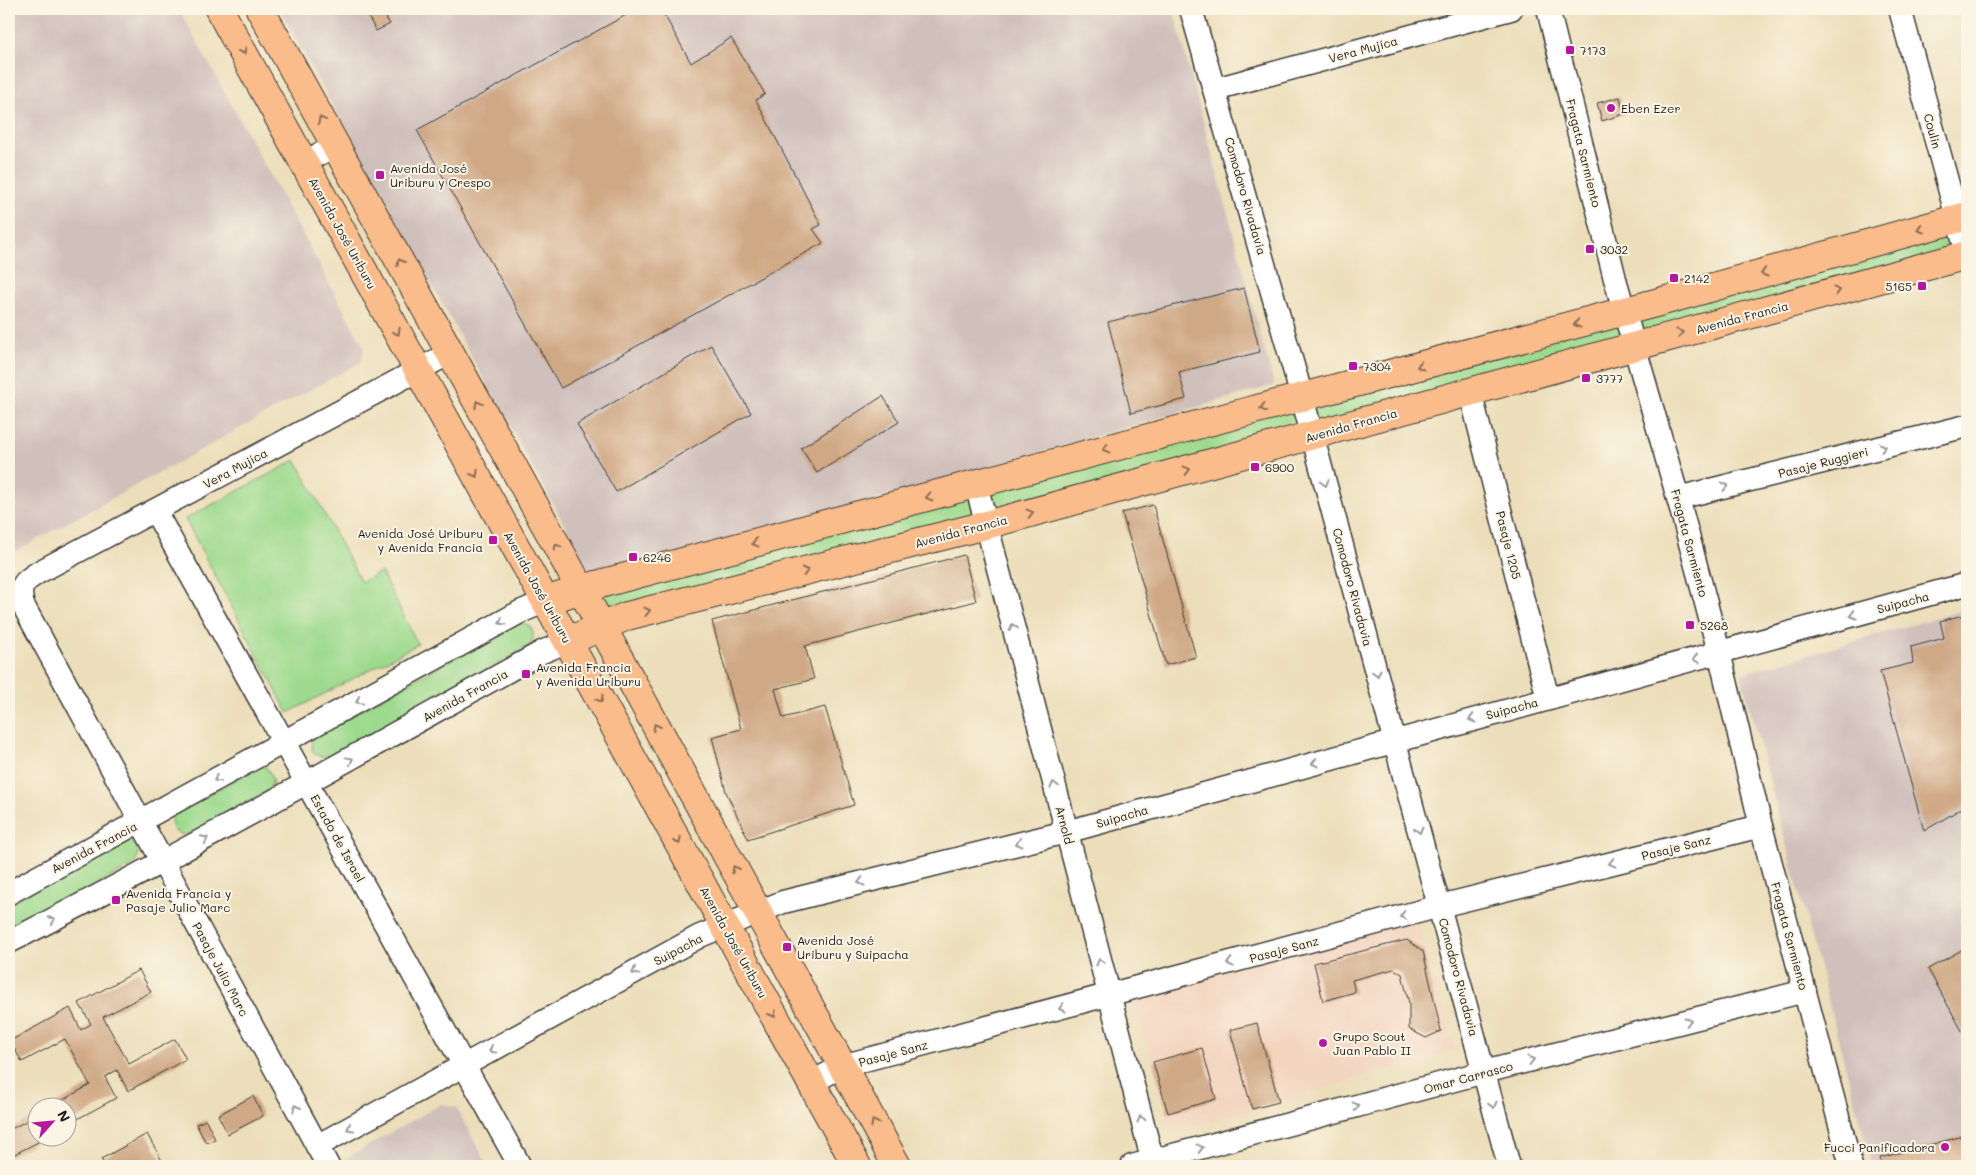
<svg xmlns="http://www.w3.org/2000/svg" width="1976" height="1175" viewBox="0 0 1976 1175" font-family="Mali,sans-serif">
<rect width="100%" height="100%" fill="#fcf5e5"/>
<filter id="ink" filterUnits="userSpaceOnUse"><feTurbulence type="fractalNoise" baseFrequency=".02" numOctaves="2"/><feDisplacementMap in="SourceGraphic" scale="10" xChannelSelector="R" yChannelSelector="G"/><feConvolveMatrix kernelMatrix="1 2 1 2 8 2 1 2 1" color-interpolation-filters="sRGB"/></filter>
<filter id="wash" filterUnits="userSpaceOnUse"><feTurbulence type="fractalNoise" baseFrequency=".0096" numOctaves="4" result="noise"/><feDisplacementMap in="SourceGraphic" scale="20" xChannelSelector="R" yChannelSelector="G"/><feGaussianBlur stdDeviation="1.12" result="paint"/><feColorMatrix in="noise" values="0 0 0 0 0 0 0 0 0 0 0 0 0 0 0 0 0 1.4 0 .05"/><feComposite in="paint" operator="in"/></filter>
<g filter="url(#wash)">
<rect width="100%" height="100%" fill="#ecdeba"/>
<polygon fill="#f3d4bf" points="1416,916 1455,1050 1172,1132 1133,998"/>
<g fill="#cfc0bb">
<polygon points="9,9 179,9 364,347 361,362 9,555"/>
<polygon points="279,9 1173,9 1274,385 595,580"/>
<polygon points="1967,609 1967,1166 1872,1166 1741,674"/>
<polygon points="441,1104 456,1107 488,1166 337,1166 336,1164"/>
</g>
<g fill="#9eda8e" stroke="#5d7b55">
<polygon points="1967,216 1967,255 601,626 581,589"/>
<polygon points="296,460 361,582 381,572 418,644 288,713 185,519"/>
<path d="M523,623c12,4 12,14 7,23l-196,108c-16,6 -26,1 -21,-18l203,-112z"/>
<polygon points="259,766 266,767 271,775 273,781 269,790 190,834 182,835 174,831 171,821 174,814"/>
<path d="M122,841c16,-1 20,12 12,24l-125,66v-27z"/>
</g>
<g id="blocks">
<g fill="#cfa885">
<polygon points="364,9 402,9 386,18 390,24 376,31"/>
<polygon points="637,9 661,9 691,63 731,38 765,94 756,100 821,225 813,229 823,243 561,388 417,130"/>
<polygon points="1620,97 1624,114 1602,121 1597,103"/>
<polygon points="1244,288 1260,352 1179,372 1186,399 1131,413 1108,322"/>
<polygon points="711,345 751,413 616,492 577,424"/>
<polygon points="883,396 899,422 817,473 801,448"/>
<polygon points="1153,505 1196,657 1166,665 1122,513"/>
<polygon points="964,555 976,601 805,646 814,679 775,689 783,718 825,707 854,805 748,839 726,792 712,737 741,729 712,621"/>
<polygon points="1967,614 1967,805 1924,831 1880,671 1913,663 1911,647 1944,638 1940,621"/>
<polygon points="1407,940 1423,951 1441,1031 1426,1038 1409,1029 1409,1003 1402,974 1394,969 1352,980 1355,992 1323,1001 1314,963"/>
<polygon points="1967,947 1967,1040 1928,969"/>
<polygon points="139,970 151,992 103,1017 129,1064 175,1039 186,1059 128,1091 117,1070 105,1077 116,1098 68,1124 68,1108 48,1108 90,1085 65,1039 22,1062 10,1041 70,1008 81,1030 91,1024 79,1003"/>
<polygon points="1257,1023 1279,1102 1252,1109 1230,1030"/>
<polygon points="1202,1048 1216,1099 1168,1113 1153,1062"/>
<polygon points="253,1096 263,1116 228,1134 218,1115"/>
<polygon points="34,1117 38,1124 38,1138 46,1138 9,1157 9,1130"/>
<polygon points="206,1120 215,1139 206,1143 196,1124"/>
<polygon points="147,1134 165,1166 105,1166 101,1159"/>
<polygon points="1967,1135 1967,1166 1882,1166 1880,1158"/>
</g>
</g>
</g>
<g filter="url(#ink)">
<use href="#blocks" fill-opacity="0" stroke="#3b3934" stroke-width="1"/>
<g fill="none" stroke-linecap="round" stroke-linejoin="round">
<defs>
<g id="minor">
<polyline points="1191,9 1302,397 1509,1166"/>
<polyline points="1548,9 1615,279 1678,498 1719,652 1761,826 1851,1166"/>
<polyline points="1900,9 1967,254"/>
<polyline points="1215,89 1511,9"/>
<polyline points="304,163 335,145"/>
<polyline points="1470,391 1548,699"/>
<polyline points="976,484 1154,1166"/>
<polyline points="1678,498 1967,426"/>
<polyline points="155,511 520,1166"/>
<polyline points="9,893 520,612 546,601"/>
<path d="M9,942c180,-92 356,-192 533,-290l26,-11"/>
<polyline points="811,1083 842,1066 1440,906 1761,826"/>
<polyline points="317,1146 700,936 783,902 1066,832 1967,584"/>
<path d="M328,1166l-305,-561c-5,-19 0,-23 16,-33l411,-219"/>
<polyline points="1132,1166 1484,1072 1805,991"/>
</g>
<g id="major">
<polyline points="219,9 857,1166"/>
<polyline points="260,9 614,649 897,1166"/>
<polyline points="546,601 581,589 1663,301 1967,216"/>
<polyline points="568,641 627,616 986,525 1967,255"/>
</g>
</defs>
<use href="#minor" stroke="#3b3934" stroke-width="25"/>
<use href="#major" stroke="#3b3934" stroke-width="30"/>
<use href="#minor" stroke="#fff" stroke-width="22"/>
<use href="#major" stroke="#fabc8b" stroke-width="28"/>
</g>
<defs><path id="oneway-chevron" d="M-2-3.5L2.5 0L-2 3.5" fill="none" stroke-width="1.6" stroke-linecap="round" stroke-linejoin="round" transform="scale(1.25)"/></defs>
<g stroke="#8b6c54">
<use href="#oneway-chevron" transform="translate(243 51) rotate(61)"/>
<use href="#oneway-chevron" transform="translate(321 120) rotate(-119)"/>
<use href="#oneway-chevron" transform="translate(1920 229) rotate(164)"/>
<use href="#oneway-chevron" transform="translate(400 262) rotate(-119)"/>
<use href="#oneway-chevron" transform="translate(1764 273) rotate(164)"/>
<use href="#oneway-chevron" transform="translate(1837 291) rotate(-15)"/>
<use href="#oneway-chevron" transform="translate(1577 324) rotate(165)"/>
<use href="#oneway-chevron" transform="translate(397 332) rotate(61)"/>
<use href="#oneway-chevron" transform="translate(1680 333) rotate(-15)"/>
<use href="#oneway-chevron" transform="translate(1420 366) rotate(165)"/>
<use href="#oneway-chevron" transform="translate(478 404) rotate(-119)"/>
<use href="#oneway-chevron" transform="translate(1263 408) rotate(165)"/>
<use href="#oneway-chevron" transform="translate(1106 449) rotate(165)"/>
<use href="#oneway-chevron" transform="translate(1187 470) rotate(-15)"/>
<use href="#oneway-chevron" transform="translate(475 474) rotate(61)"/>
<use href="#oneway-chevron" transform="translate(929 497) rotate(165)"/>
<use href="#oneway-chevron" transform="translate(1030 513) rotate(-15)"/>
<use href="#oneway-chevron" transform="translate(755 543) rotate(165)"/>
<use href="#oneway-chevron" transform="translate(557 547) rotate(-119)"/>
<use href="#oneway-chevron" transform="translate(805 571) rotate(-14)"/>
<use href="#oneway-chevron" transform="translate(647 611) rotate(-14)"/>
<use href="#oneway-chevron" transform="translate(600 699) rotate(61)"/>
<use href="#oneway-chevron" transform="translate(656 727) rotate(-119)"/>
<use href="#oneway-chevron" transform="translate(678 841) rotate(61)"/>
<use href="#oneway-chevron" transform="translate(735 869) rotate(-119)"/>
<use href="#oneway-chevron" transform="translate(773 1014) rotate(61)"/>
<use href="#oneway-chevron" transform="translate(874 1123) rotate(-119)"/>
</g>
<g stroke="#999">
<use href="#oneway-chevron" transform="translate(1883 447) rotate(-14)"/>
<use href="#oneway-chevron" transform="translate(1325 483) rotate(75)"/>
<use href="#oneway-chevron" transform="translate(1725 486) rotate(-14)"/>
<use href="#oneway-chevron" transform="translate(1853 615) rotate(165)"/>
<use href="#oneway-chevron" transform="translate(502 622) rotate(151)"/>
<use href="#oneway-chevron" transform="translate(1013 627) rotate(-105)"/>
<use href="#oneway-chevron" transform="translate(1696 659) rotate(165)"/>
<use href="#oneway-chevron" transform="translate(1377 673) rotate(75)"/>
<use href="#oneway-chevron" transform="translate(359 701) rotate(151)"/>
<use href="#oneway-chevron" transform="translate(1472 719) rotate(165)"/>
<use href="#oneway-chevron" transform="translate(350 760) rotate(-29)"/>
<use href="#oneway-chevron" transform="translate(1315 763) rotate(164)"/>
<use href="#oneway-chevron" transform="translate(217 779) rotate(151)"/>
<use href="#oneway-chevron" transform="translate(1054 785) rotate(-105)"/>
<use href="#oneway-chevron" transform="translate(1419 830) rotate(75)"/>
<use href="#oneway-chevron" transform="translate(205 839) rotate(-28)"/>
<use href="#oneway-chevron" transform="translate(1019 843) rotate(166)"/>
<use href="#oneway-chevron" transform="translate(1612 863) rotate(166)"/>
<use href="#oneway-chevron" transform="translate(861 882) rotate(166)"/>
<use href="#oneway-chevron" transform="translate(1403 916) rotate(165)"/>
<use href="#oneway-chevron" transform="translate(52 920) rotate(-27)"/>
<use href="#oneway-chevron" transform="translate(1100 962) rotate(-105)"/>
<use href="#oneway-chevron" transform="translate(1230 963) rotate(165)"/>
<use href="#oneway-chevron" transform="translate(635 972) rotate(151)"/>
<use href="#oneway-chevron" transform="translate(1062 1008) rotate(165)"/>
<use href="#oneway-chevron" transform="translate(1688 1021) rotate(-14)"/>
<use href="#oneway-chevron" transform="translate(492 1050) rotate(151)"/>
<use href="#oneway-chevron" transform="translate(1531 1060) rotate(-14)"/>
<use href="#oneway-chevron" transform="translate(1493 1105) rotate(75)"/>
<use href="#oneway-chevron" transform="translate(1356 1106) rotate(-15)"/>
<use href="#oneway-chevron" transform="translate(296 1108) rotate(-118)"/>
<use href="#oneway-chevron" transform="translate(1141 1119) rotate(-105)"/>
<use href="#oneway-chevron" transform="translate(350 1128) rotate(151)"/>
<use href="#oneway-chevron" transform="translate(1200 1148) rotate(-15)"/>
</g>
</g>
<g fill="#b5179e" stroke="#fcf5e5" stroke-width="2">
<rect x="1565" y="45" width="10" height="10" rx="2.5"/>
<circle cx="1611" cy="108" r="5"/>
<rect x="375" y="170" width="10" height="10" rx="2.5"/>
<rect x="1585" y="244" width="10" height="10" rx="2.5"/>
<rect x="1669" y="273" width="10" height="10" rx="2.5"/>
<rect x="1917" y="281" width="10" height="10" rx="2.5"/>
<rect x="1348" y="361" width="10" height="10" rx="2.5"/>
<rect x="1581" y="373" width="10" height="10" rx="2.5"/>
<rect x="1250" y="462" width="10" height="10" rx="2.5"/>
<rect x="488" y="535" width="10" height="10" rx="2.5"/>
<rect x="628" y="552" width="10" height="10" rx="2.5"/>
<rect x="1685" y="620" width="10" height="10" rx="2.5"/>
<rect x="521" y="669" width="10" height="10" rx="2.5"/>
<rect x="111" y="895" width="10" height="10" rx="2.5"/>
<rect x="782" y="942" width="10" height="10" rx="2.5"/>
<circle cx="1323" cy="1043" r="5"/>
<circle cx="1945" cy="1147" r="5"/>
</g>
<g text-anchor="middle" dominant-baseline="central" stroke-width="4" stroke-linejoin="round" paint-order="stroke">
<g font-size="12" fill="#1c1c1c" stroke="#fcf5e5">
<text transform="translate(1363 49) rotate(-15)">Vera Mujíca</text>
<text transform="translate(1933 131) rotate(75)">Coulin</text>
<text transform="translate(1584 153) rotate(76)">Fragata Sarmiento</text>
<text transform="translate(1246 196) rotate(74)">Comodoro Rivadavia</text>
<text transform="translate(343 233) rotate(61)">Avenida José Uriburu</text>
<text transform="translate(1742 317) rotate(-15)">Avenida Francia</text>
<text transform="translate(1351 425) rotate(-16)">Avenida Francia</text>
<text transform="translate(1823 462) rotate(-14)">Pasaje Ruggieri</text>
<text transform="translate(235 468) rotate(-28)">Vera Mujíca</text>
<text transform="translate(961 531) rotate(-15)">Avenida Francia</text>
<text transform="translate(1690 543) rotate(75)">Fragata Sarmiento</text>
<text transform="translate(1509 545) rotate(76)">Pasaje 1205</text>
<text transform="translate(538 587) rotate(61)">Avenida José Uriburu</text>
<text transform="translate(1353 587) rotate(75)">Comodoro Rivadavia</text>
<text transform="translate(1903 602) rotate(-15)">Suipacha</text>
<text transform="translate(465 695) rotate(-29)">Avenida Francia</text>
<text transform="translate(1512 708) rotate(-15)">Suipacha</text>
<text transform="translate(1122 816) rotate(-16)">Suipacha</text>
<text transform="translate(1065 825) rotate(75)">Arnold</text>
<text transform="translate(338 838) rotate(61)">Estado de Israel</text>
<text transform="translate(94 847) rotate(-28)">Avenida Francia</text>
<text transform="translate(1676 847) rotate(-14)">Pasaje Sanz</text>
<text transform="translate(1790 936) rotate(75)">Fragata Sarmiento</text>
<text transform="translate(734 942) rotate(61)">Avenida José Uriburu</text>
<text transform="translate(678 949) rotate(-28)">Suipacha</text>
<text transform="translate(1284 949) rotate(-15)">Pasaje Sanz</text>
<text transform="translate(221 969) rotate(62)">Pasaje Julio Marc</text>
<text transform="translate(1459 977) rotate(75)">Comodoro Rivadavia</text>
<text transform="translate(893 1053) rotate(-15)">Pasaje Sanz</text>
<text transform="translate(1468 1077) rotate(-15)">Omar Carrasco</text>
</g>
<g font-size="12" fill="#1c1c1c" stroke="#fcf5e5" text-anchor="start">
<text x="1580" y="50">7173</text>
<text x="1621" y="108">Eben Ezer</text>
<text x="390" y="168">Avenida José<tspan x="390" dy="14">Uriburu y Crespo</tspan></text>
<text x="1600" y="249">3032</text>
<text x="1684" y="278">2142</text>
<text x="1912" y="286" text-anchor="end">5165</text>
<text x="1363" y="366">7304</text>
<text x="1596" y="378">3777</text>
<text x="1265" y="467">6900</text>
<text x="483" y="533" text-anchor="end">Avenida José Uriburu<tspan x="483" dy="14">y Avenida Francia</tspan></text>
<text x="643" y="557">6246</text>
<text x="1700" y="625">5268</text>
<text x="536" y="667">Avenida Francia<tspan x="536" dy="14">y Avenida Uriburu</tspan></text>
<text x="126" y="893">Avenida Francia y<tspan x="126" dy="14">Pasaje Julio Marc</tspan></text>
<text x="797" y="940">Avenida José<tspan x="797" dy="14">Uriburu y Suipacha</tspan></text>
<text x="1333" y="1036">Grupo Scout<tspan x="1333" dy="14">Juan Pablo II</tspan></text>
<text x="1935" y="1147" text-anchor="end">Fucci Panificadora</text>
</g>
</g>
<rect width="1976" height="1175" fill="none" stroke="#fcf5e5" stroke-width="30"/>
<g transform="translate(52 1122) rotate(63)"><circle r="24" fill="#fcf5e5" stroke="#a29e95"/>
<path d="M0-4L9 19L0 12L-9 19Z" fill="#b5179e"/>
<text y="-8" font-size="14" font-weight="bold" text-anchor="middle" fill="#1c1c1c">N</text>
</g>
</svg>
